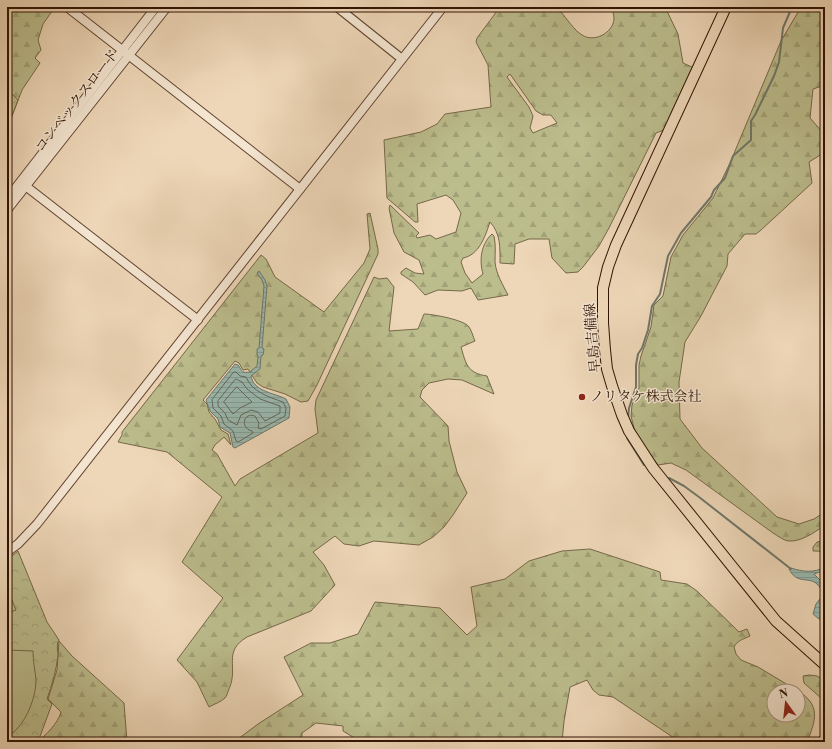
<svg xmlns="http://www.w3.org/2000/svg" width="832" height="749" viewBox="0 0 832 749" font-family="'Libre Bodoni','Noto Serif JP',serif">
<defs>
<pattern id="forest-firs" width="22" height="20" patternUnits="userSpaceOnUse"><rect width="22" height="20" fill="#bcbd8d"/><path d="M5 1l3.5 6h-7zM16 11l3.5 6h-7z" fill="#a2a278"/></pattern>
<pattern id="park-crowns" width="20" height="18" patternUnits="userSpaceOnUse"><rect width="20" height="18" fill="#bcbd8d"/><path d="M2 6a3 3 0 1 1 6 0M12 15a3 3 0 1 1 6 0" fill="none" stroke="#a2a278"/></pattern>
<pattern id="water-rules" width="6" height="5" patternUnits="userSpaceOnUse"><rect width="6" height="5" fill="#99b9b0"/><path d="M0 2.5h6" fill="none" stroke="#849e96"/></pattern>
</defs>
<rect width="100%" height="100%" fill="#eed7b8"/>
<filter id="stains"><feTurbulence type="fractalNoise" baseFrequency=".005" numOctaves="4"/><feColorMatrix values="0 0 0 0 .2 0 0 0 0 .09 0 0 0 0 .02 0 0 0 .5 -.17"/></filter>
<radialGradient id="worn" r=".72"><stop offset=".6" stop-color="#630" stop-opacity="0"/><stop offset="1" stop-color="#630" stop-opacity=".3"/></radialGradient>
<g fill="url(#forest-firs)" stroke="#766848" fill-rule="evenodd">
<polygon points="7,7 55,7 43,24 38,40 41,50 35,58 40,63 22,90 7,129"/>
<path d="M500,7h54l2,4 5,1c6,7 13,18 21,23 12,8 31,-2 32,-16 0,-4 -1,-8 -3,-12h54l13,27 5,29 11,5 -30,62 -8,3 -47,95 -10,18 -16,21 -5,5 -12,1 -14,-15 -3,-19h-20l-14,5 -1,20 -14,-1c0,-15 1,-29 -10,-41 -5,15 -11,33 -27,36l-2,4 4,11 7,10 11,-9c-4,-14 -2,-30 9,-40l2,2c2,9 1,17 1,26 1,12 8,23 13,33l-30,5 -7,-12 -9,3 -24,-1 -13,5 -12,-13 -12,-8v-2l5,-4 9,5 9,1 -5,-14 -15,-8 -10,-19 -5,-25 1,-3 29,28 -3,3 1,2 13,-3 6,4 20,-7 5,-19 -8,-13 -7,-5 -29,9 1,18h-3l-28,-24 -3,-58 37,-8 16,-8 8,-10 46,-7 -3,-42 -12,-23 1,-4zM510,74l26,37 7,4h8l6,8 -24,10 -3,-5 3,-12 -4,-9 -22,-30z"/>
<path d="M801,7h24v78l-12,4 -3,29 15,17v17l-16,10 3,21 -51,47 -5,4h-11l-17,20 -1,12 -26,50 -16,26 -6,40 1,37 22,29 75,69 22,7 15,-5 11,-7v13l-1,1c-11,7 -23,16 -36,15 -5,-1 -10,-5 -15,-8l-87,-63 -15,-7 -13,2 -18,-24 -6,-13 -3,-12 1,-11 7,-17v-23l2,-9 10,-29 3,-22 9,-9 8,-39 12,-22 30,-37 17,-35 51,-122z"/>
<path d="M370,213l8,36v5l-61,131 -9,16 -7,1 -16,-8 -22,-7 -6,-4 -9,-14 -5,1 -4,-7 -4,-2 -32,39 4,4 2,8 6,7 6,11 7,4 3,11 -7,-8 -9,8 -3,5 5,4 18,32 5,-7 78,-46 -3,-24 1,-9 58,-123 5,2 8,-1 7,9 -5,44 29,-2 6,-15c8,0 41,6 45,13 3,4 4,10 6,14l-14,6c5,17 6,26 26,29l7,18 -32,-14 -14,-1 -19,4 -7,7 -2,7 28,29 1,15 8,31 10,21 -14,22 -9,12 -11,10 -14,8 -45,-4 -15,5 -15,-2 -9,-8 -22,16 11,13 11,20 -24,26 -64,26c-25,15 -8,30 -18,52 -1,2 -2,7 -4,9 -4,4 -11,6 -16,9l-12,-25 -20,-22 46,-62 -41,-36 40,-65 -55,-45 -49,-10 4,-7v-3l139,-177 5,4 9,18 49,35 40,-49 6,-14 -3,-35z"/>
<path d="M823,541l2,1v14c-3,-5 -6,-5 -12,-5v-4l4,-5z"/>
<path d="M590,549l70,23 1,8 26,4 10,7 42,41 8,-3 3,7c-7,3 -13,5 -16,11l2,7 5,6 17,7 40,24h-24v24h24v-24c23,14 18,29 9,51h-127l-67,-45 -14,-2 -6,-5 -6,-10 -17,7 -6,34 -2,21h-201l-18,-11v-5l-27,-3 -14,10v6h-12l-7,3h-49l24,-18 45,-29 -19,-38 27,-14h19l28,-9 17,-32 65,6 27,27 10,-9 -6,-39 34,-8 24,-18 33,-10z"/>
<path d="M59,641l13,15 52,47 3,39h-91c10,-6 22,-19 25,-30l-13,-13 9,-29z"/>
<polygon points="809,675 817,676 825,681 825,707 821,698 804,683 803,676"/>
<polygon points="825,723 825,742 818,742"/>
</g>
<g fill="url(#park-crowns)" stroke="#766848">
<polygon points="7,89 18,100 7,129"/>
<path d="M18,551l29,71 12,18c-3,5 -1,11 -1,16 -2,15 -6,29 -11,43l5,5 -13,35 -6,3h-26v-182z"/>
</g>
<g fill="#bcbd8d" stroke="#766848">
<polygon points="7,588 16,610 7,613"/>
<path d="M7,650l26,1c0,10 2,19 3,29 0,16 -8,37 -19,49 -3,3 -7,5 -10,7z"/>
</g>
<g fill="url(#water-rules)" stroke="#6f776a">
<path d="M259,271l6,9 2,6 -5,62 2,1 -1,6 -2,1 -1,13 -9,7c3,16 24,17 35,23l4,8 -1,11 -54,30 -2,-1 -3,-14 -10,-6 -2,-8 -8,-8 -4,-11 29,-36 3,1c5,7 3,8 13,7v-1l6,-5 1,-10 -1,-2v-5l2,-1 5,-62 -2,-6 -5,-7z"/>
<path d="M825,567v3l-11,4 7,7 4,9v34l-12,-10 3,-10 7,-9c-1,-3 -3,-9 -6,-11 -9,-8 -20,1 -28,-15l2,-1c12,4 23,5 34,-1z"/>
</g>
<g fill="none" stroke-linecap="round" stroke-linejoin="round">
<g stroke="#646659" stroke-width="1">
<path d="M234,372h2l4,4 6,1c6,15 23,20 37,25l3,6 -1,8 -24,13 -3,-1 1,-5 -4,-7c-12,-4 -15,12 -3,15l1,2 -15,9 -2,-1 -3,-10 -9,-7 -3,-8 -8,-8 -1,-8z"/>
<polygon points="236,379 242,382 247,389 260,399 280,406 280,413 265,421 258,412 251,410 241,415 237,425 228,420 225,413 218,406 218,401"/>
<polygon points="237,387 252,402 240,408 233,414 224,402"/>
</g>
<g stroke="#6f776a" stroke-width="2">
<polyline points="628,419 629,408 636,387 636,365 638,354 642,348 648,330 652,306 660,294 668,256 681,233 711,197 714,190 725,178 733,156 751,140 751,121 755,115 774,76 779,62 783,28 792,7"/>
<polyline points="627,438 644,465"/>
<polyline points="669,478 684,486 699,497 791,569"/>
</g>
<defs>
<g id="minor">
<polyline points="67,7 300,189"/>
<polyline points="337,7 402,59"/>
<polyline points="23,184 198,320"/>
<polyline points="7,199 156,7"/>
<polyline points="7,210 167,7"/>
<polyline points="7,552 18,544 37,524 443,7"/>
</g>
<polyline id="major" points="726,7 616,245 608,267 603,288 603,323 605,350 607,369 612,386 622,415 629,431 653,468 776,621 825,665"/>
</defs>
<use href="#minor" stroke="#604430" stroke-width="10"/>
<use href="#major" stroke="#301302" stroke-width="12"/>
<use href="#minor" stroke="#f4e5d1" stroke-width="8"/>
<use href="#major" stroke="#eed7b8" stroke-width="10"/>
</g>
<circle fill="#8f2418" stroke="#f4e5d1" stroke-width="1.5" cx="582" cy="397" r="4"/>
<g text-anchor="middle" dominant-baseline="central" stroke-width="3" stroke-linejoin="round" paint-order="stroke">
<g font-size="14" fill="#301302" stroke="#f4e5d1">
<text transform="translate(77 101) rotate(-52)">コンベックスロード</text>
<text transform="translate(593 338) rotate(-95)">早島吉備線</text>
</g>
<g font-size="14" fill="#301302" stroke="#f4e5d1" text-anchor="start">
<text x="590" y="397">ノリタケ株式会社</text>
</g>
</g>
<rect width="832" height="749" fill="none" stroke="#eed7b8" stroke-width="24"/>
<rect x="8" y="8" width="816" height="733" fill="none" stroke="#301302" stroke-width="2"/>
<rect x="12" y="12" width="808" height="725" fill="none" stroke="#301302"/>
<g transform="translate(786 703) rotate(345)"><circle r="19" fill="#f4e5d1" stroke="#a6917e"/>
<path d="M0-3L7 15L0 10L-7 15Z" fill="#8f2418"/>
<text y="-6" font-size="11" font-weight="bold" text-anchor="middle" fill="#301302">N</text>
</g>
<rect width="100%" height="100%" filter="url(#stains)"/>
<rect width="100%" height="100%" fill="url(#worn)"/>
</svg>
